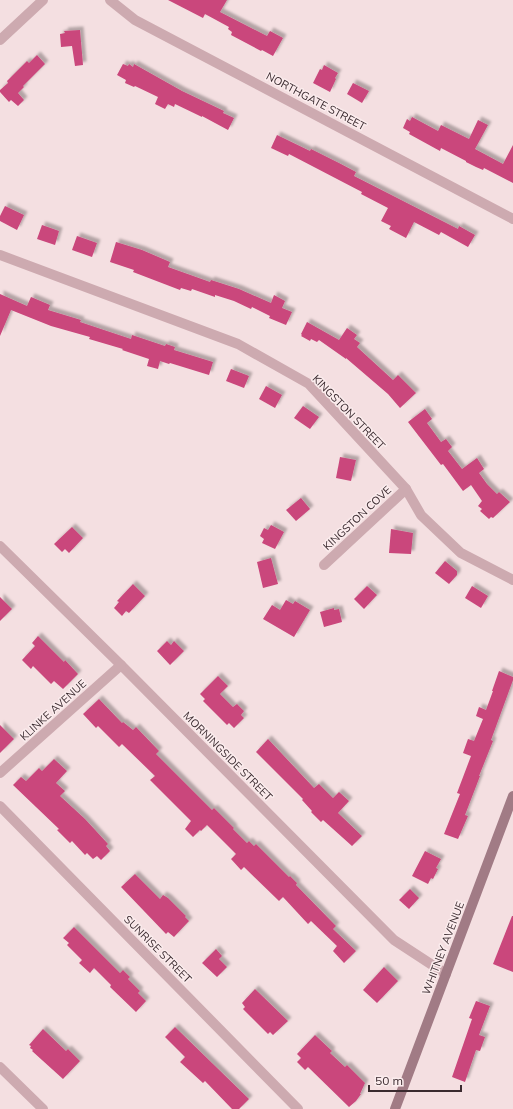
<svg xmlns="http://www.w3.org/2000/svg" width="513" height="1109" viewBox="0 0 513 1109" font-family="Mulish,sans-serif">
<defs>
<filter id="shadow"><feDropShadow dx="3.5" dy="-3.5" stdDeviation="1" flood-color="#0004"/></filter>
</defs>
<rect width="100%" height="100%" fill="#f4dfe1"/>
<g fill="#ca467b" filter="url(#shadow)">
<polygon points="168,0 227,0 220,12 267,36 270,31 283,38 273,56 262,50 261,51 231,35 232,32 228,29 229,27 205,14 203,18"/>
<polygon points="80,30 83,65 75,66 72,46 61,47 60,34 65,33 64,31"/>
<polygon points="37,55 45,64 23,86 24,87 18,93 24,100 18,106 11,100 9,102 0,92 0,90 8,83 7,81 27,61 29,63"/>
<polygon points="123,64 128,66 129,64 133,67 134,64 182,91 224,111 223,113 234,118 228,130 202,116 202,117 175,104 174,107 168,104 165,109 155,104 158,97 135,86 134,87 125,83 126,80 117,75"/>
<polygon points="324,65 338,73 335,78 336,79 330,92 313,83 320,69 322,70"/>
<polygon points="353,83 369,91 362,103 347,94"/>
<polygon points="412,117 438,131 441,125 469,139 478,120 488,125 475,149 503,164 513,145 513,183 484,168 483,170 476,167 466,162 466,161 441,148 440,151 409,134 410,132 403,128 407,119 410,121"/>
<polygon points="277,135 310,151 311,149 339,163 356,172 354,176 458,229 459,226 475,235 468,247 441,232 439,235 414,222 406,238 389,229 391,226 381,221 388,208 361,194 362,192 289,154 288,156 271,148"/>
<polygon points="5,206 24,215 17,230 0,221 0,216"/>
<polygon points="42,225 59,231 55,245 37,239"/>
<polygon points="77,236 97,243 92,257 72,250"/>
<polygon points="116,242 142,250 170,262 168,267 210,282 211,280 239,289 271,303 274,295 285,301 282,308 292,312 286,325 269,318 270,316 252,307 251,309 234,301 215,295 215,297 192,289 191,291 181,288 180,290 133,272 134,270 110,262"/>
<polygon points="0,294 27,306 31,297 50,305 48,310 81,320 80,322 131,339 132,335 165,346 166,344 175,347 174,350 213,362 209,375 170,363 169,364 160,361 158,369 147,366 149,359 122,350 123,349 89,339 90,337 51,326 11,310 0,336"/>
<polygon points="307,322 339,340 347,328 357,335 354,339 360,343 357,347 393,380 398,375 416,393 400,408 388,394 346,358 346,359 319,340 317,342 311,339 310,341 301,336 302,335 301,334"/>
<polygon points="231,369 249,376 244,388 226,381"/>
<polygon points="266,386 282,395 275,408 259,399"/>
<polygon points="303,406 319,417 310,429 294,418"/>
<polygon points="425,409 432,419 427,423 441,442 446,439 452,447 448,451 462,469 477,458 484,469 479,473 487,484 497,494 499,492 510,502 493,518 491,517 489,519 480,511 482,509 478,506 482,501 471,485 463,491 443,464 441,465 408,422"/>
<polygon points="340,457 356,460 351,481 336,478"/>
<polygon points="301,498 310,509 296,521 286,510"/>
<polygon points="271,525 284,532 275,549 262,543 264,539 260,536 264,528 268,530"/>
<polygon points="72,527 83,538 69,553 65,549 62,552 54,544"/>
<polygon points="391,529 413,533 411,554 389,553"/>
<polygon points="271,558 278,584 263,588 257,562"/>
<polygon points="445,561 457,571 457,575 449,584 435,573"/>
<polygon points="133,584 145,596 129,613 126,611 122,616 114,608 119,602 117,601"/>
<polygon points="367,586 377,595 364,609 354,599"/>
<polygon points="472,586 488,596 481,608 465,598"/>
<polygon points="0,597 12,609 0,621"/>
<polygon points="286,600 293,604 295,601 310,610 294,637 263,619 272,605 280,610"/>
<polygon points="334,608 334,610 339,609 342,622 324,627 320,612"/>
<polygon points="38,636 64,662 65,660 78,674 63,689 54,681 51,684 33,666 31,669 22,660 35,646 32,643"/>
<polygon points="167,641 171,645 174,641 184,651 170,665 157,651"/>
<polygon points="499,671 513,677 513,680 491,740 493,741 479,776 480,776 465,815 468,816 458,839 444,834 460,794 457,793 471,756 463,753 468,739 474,741 483,719 476,716 479,707 486,710 493,691 492,691"/>
<polygon points="218,676 228,686 220,694 233,707 237,704 244,711 241,715 244,718 234,728 229,723 227,725 203,701 205,699 200,694"/>
<polygon points="99,699 122,723 123,722 133,730 136,727 159,751 156,754 212,810 214,808 234,828 233,829 247,843 249,841 254,846 256,844 289,877 290,876 297,883 296,885 336,926 333,929 356,951 344,963 333,951 337,946 311,921 308,924 283,897 279,901 244,867 241,870 231,859 236,854 207,825 201,831 200,830 193,837 185,829 191,821 150,780 155,776 122,744 119,747 98,726 96,728 83,714"/>
<polygon points="0,725 14,739 0,753"/>
<polygon points="268,739 314,788 319,784 333,798 339,792 349,801 338,813 362,836 352,846 323,820 321,822 311,812 312,811 302,800 303,799 256,752"/>
<polygon points="54,759 67,771 56,783 65,791 60,796 85,819 108,844 106,846 110,851 101,860 97,856 93,859 87,853 85,855 72,841 70,843 57,830 59,829 13,785 21,777 26,781 39,768 42,771"/>
<polygon points="425,851 441,859 436,868 438,869 433,879 431,878 428,884 412,876"/>
<polygon points="135,874 160,899 163,895 168,898 186,916 185,917 189,921 174,937 168,932 166,934 121,887"/>
<polygon points="410,889 419,898 409,909 399,900"/>
<polygon points="512,916 513,916 513,972 493,964"/>
<polygon points="74,927 120,973 123,970 130,977 128,979 140,991 138,993 146,1001 136,1012 110,987 111,985 94,968 90,973 79,963 82,960 67,945 69,943 63,938"/>
<polygon points="216,949 222,956 219,959 227,967 217,977 202,963"/>
<polygon points="384,967 398,981 377,1003 363,990"/>
<polygon points="255,989 288,1021 273,1035 270,1032 268,1034 243,1009 245,1007 242,1003"/>
<polygon points="476,1001 490,1006 479,1035 485,1037 480,1051 476,1050 465,1082 452,1077 472,1019 469,1018"/>
<polygon points="175,1027 249,1099 239,1109 232,1109 205,1081 203,1083 180,1062 185,1057 165,1037"/>
<polygon points="43,1029 66,1051 68,1049 80,1061 63,1079 32,1051 33,1050 30,1048 31,1046 29,1045"/>
<polygon points="315,1035 332,1051 330,1053 345,1067 347,1065 365,1083 360,1094 361,1094 356,1101 349,1107 308,1067 305,1070 297,1062 301,1058 297,1054"/>
</g>
<g fill="none" stroke-linecap="round" stroke-linejoin="round">
<g stroke="#cdaab0" stroke-width="10">
<polyline points="110,0 135,20 513,219"/>
<polyline points="0,40 43,0"/>
<polyline points="0,255 238,344 309,384 406,489 421,515 461,553 513,580"/>
<polyline points="0,546 121,665 394,940 446,974"/>
<polyline points="324,565 406,489"/>
<polyline points="0,773 121,665"/>
<polyline points="0,806 298,1109"/>
<polyline points="0,1067 43,1109"/>
</g>
<polyline stroke="#a17b85" stroke-width="10" points="395,1109 513,796"/>
</g>
<g text-anchor="middle" dominant-baseline="central" stroke-width="3" stroke-linejoin="round" paint-order="stroke">
<g font-size="11" fill="#3a2a2f" stroke="#fbeced">
<text transform="translate(316 101) rotate(28)">NORTHGATE STREET</text>
<text transform="translate(349 412) rotate(46)">KINGSTON STREET</text>
<text transform="translate(357 518) rotate(-43)">KINGSTON COVE</text>
<text transform="translate(53 710) rotate(-42)">KLINKE AVENUE</text>
<text transform="translate(228 756) rotate(45)">MORNINGSIDE STREET</text>
<text transform="translate(443 948) rotate(-69)">WHITNEY AVENUE</text>
<text transform="translate(158 949) rotate(45)">SUNRISE STREET</text>
</g>
</g>
<path d="M369 1085v6h92v-6" fill="none" stroke="#3a2a2f" stroke-width="2"/>
<text x="375" y="1085" font-size="12" fill="#3a2a2f" stroke="#fbeced" stroke-width="3" paint-order="stroke">50 m</text>
</svg>
